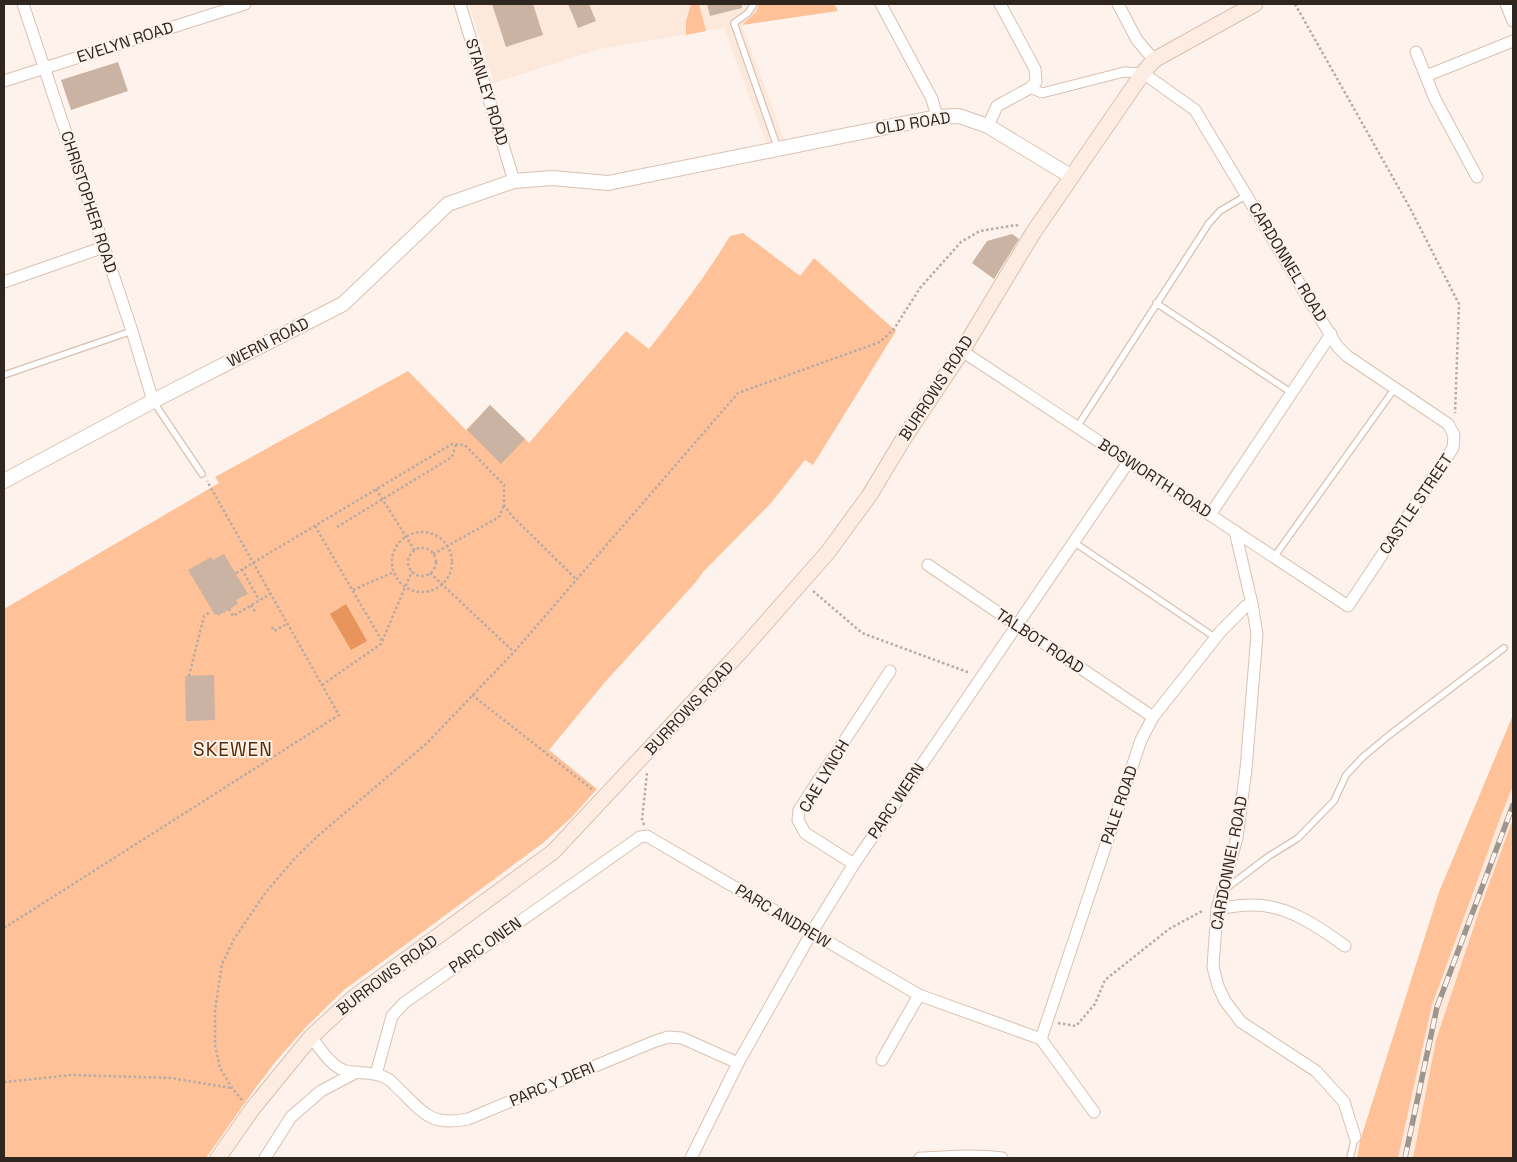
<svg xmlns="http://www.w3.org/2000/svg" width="1517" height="1162" viewBox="0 0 1517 1162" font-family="'Space Grotesk',sans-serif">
<rect width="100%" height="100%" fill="#fdf3ec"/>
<g fill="#fce9dc">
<polygon points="469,4 834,4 838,11 742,25 784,139 766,143 724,28 600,49 494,83"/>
<polygon points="1513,786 1513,819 1479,911 1436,1040 1413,1158 1398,1158 1432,1005 1502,813"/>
</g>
<g fill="#fec198">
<polygon points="691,4 699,4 706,31 686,35 686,21"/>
<polygon points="759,4 834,4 838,11 742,25 756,12"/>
<path d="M743,233l57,43 14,-18 82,73 -83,134 -8,-5 -34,43 -68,69 -8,11 -89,98 -57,69 48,39 -26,29 -28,25 -199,147 -38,37 -29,33 -23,30 -48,68h-202v-549l215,-126 -4,-6 193,-106 58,59 24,-25 39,38 97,-112 23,18c29,-37 57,-73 81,-113z"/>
<polygon points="1513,715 1513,786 1502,813 1432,1005 1398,1158 1357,1158 1360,1141 1439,892"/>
<polygon points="1513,819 1513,1158 1413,1158 1436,1040 1479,911"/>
</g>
<polygon fill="#e7955c" points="346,604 367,641 351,650 330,614"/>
<g fill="#cbb3a3">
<polygon points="492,4 533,4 543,35 506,47"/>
<polygon points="568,4 589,4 596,21 578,28"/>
<polygon points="707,4 742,4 742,8 710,16"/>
<polygon points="118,62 128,91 71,110 61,80"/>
<polygon points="1012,234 1019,239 994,279 972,263 987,241"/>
<polygon points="490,405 525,439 501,464 467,430"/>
<polygon points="224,554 248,594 236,600 238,604 218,616 217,614 215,615 188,570 211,557 213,560"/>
<polygon points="214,675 215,720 186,721 185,676"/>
</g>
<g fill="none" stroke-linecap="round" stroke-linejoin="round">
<defs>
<g id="service">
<polyline points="754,4 748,13 734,23 778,149"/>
<polyline points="1156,303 1292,393"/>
<polyline points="4,375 132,331"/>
<polyline points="153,401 202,474"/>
<polyline points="1077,427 1209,223 1220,211 1247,195"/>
<polyline points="1075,543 1216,638"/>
<polyline points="1274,557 1395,388"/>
<polyline points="1224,890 1269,856 1298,838 1334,801 1346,775 1363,757 1388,736 1504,648"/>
<polyline points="1350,1158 1355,1137"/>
</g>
<polyline id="pedestrian" points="1030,88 1042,93 1124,72 1143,73"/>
<g id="minor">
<polyline points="23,4 132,331 153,401"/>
<polyline points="460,4 514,181"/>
<polyline points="881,4 932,99 937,117"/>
<polyline points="1118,4 1137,40 1154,60"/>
<polyline points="1506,4 1513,21"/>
<polyline points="1416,52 1435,99 1477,177"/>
<polyline points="1426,76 1513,41"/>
<polyline points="4,81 245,4"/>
<polyline points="988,126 997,106 1030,88 1036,82 1035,69 1000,4"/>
<polyline points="4,282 104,247"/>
<polyline points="962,351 1348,606 1453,448 1454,435 1448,424 1347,356 1337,346 1195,110 1143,73"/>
<polyline points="1210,515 1331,334"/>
<polyline points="1235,531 1252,604 1257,634 1246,769 1237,838 1217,909 1213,967 1218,986 1225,1001 1241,1022 1316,1071 1344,1102 1355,1137"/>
<polyline points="928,565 1153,717"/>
<polyline points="854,864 805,833 798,820 799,810 890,671"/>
<path d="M1217,909c11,-2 23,-4 34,-4 35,-1 68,22 94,41"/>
<path d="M311,1037c10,12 19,29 35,34 14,3 29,0 42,8 5,3 9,9 14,13 23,23 31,34 66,27l185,-77 15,-5 14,1 56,25"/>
<polyline points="1041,1039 1094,1112"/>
<polyline points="882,1060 919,995"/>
<polyline points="376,1074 392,1016 404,1003 640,837 647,836 919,995 1041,1039 1141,740 1153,717 1221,631 1246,606 1252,604"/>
<polyline points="265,1158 291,1117 321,1091 357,1072"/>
<polyline points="691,1158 738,1063 812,932 854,864 1129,461"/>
<path d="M920,1158c27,-1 55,-4 82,0"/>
</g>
<polyline id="tertiary" points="4,481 153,401 343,304 448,204 514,181 552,178 608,183 937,117 959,116 988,126 1072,177"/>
<polyline id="secondary" points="218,1158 253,1108 311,1037 353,998 553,852 741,651 828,552 869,496 904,438 962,351 1033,233 1143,73 1154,60 1255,4"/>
</defs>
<use href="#service" stroke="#dac1b1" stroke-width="8"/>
<use href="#pedestrian" stroke="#dac1b1" stroke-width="11"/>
<use href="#minor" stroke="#dac1b1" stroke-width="13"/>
<use href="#tertiary" stroke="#dac1b1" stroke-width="16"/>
<use href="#secondary" stroke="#dac1b1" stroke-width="17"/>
<g stroke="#b5aca5" stroke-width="2.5" stroke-dasharray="2.5 2.5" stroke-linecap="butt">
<polyline points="1295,4 1410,208 1459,304 1455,413"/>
<polyline points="376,489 415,551"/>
<polyline points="315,526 382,641"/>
<polyline points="337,527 452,457 456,444"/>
<circle cx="422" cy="562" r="30"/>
<circle cx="422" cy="562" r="14"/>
<polyline points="433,554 499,517 504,505"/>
<polyline points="242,569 259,600"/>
<polyline points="236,573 452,444 465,445 504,485 504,505 512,516 577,580"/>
<polyline points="430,573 514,652"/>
<polyline points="353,590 394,572"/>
<polyline points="813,591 862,633 970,673"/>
<polyline points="251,605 256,613"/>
<polyline points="229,609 233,616 270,594"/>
<polyline points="272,627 274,631 287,624"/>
<polyline points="189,676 204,616 210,612"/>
<polyline points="322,685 381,644 412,571"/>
<polyline points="472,695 593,790"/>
<polyline points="644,825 642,819 647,773"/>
<polyline points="4,928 339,715 207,481"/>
<polyline points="1058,1023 1076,1026 1095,1004 1105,980 1169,929 1204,910"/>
<polyline points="4,1082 72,1075 171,1078 231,1088"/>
<polyline points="242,1100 232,1088 220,1068 215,1045 215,1010 222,964 234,939 266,892 296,857 319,835 427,743 514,652 738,393 880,342 894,329 920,288 961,242 980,231 1016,225 1020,227"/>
</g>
<use href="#service" stroke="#fff" stroke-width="5.5"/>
<use href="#pedestrian" stroke="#fff" stroke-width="9"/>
<use href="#minor" stroke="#fff" stroke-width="11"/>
<use href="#tertiary" stroke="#fff" stroke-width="14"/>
<use href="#secondary" stroke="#fdece1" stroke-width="15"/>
<defs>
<polyline id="rail" points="1405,1158 1437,1007 1513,805"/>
</defs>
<use href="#rail" stroke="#9f958f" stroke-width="5.5"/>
<use href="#rail" stroke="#fdf3ec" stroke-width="4" stroke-dasharray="11" stroke-linecap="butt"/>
</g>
<g text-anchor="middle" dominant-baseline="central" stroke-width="4" stroke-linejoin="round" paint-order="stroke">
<g font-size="16" fill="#2f2620" stroke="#fdf3ec">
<text transform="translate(125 42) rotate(-18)">EVELYN ROAD</text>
<text transform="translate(487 92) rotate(73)">STANLEY ROAD</text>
<text transform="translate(913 123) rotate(-9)">OLD ROAD</text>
<text transform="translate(89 202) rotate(72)">CHRISTOPHER ROAD</text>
<text transform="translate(1288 262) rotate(59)">CARDONNEL ROAD</text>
<text transform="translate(268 342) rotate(-27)">WERN ROAD</text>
<text transform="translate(936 388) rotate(-57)">BURROWS ROAD</text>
<text transform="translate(1155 478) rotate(33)">BOSWORTH ROAD</text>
<text transform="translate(1416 504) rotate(-56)">CASTLE STREET</text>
<text transform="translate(1040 641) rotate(34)">TALBOT ROAD</text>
<text transform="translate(689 708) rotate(-47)">BURROWS ROAD</text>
<text transform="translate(824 776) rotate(-59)">CAE LYNCH</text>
<text transform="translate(896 801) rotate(-56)">PARC WERN</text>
<text transform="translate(1119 805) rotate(-71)">PALE ROAD</text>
<text transform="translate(1229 863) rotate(-79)">CARDONNEL ROAD</text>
<text transform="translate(783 916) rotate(31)">PARC ANDREW</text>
<text transform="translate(485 945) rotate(-35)">PARC ONEN</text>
<text transform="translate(387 975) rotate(-37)">BURROWS ROAD</text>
<text transform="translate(552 1084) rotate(-23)">PARC Y DERI</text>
</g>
<g font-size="19" letter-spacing="1" fill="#562a04" stroke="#fdf3ec">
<text x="233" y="749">SKEWEN</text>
</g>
</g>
<rect width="1517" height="1162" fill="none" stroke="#2f2620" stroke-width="10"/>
</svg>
